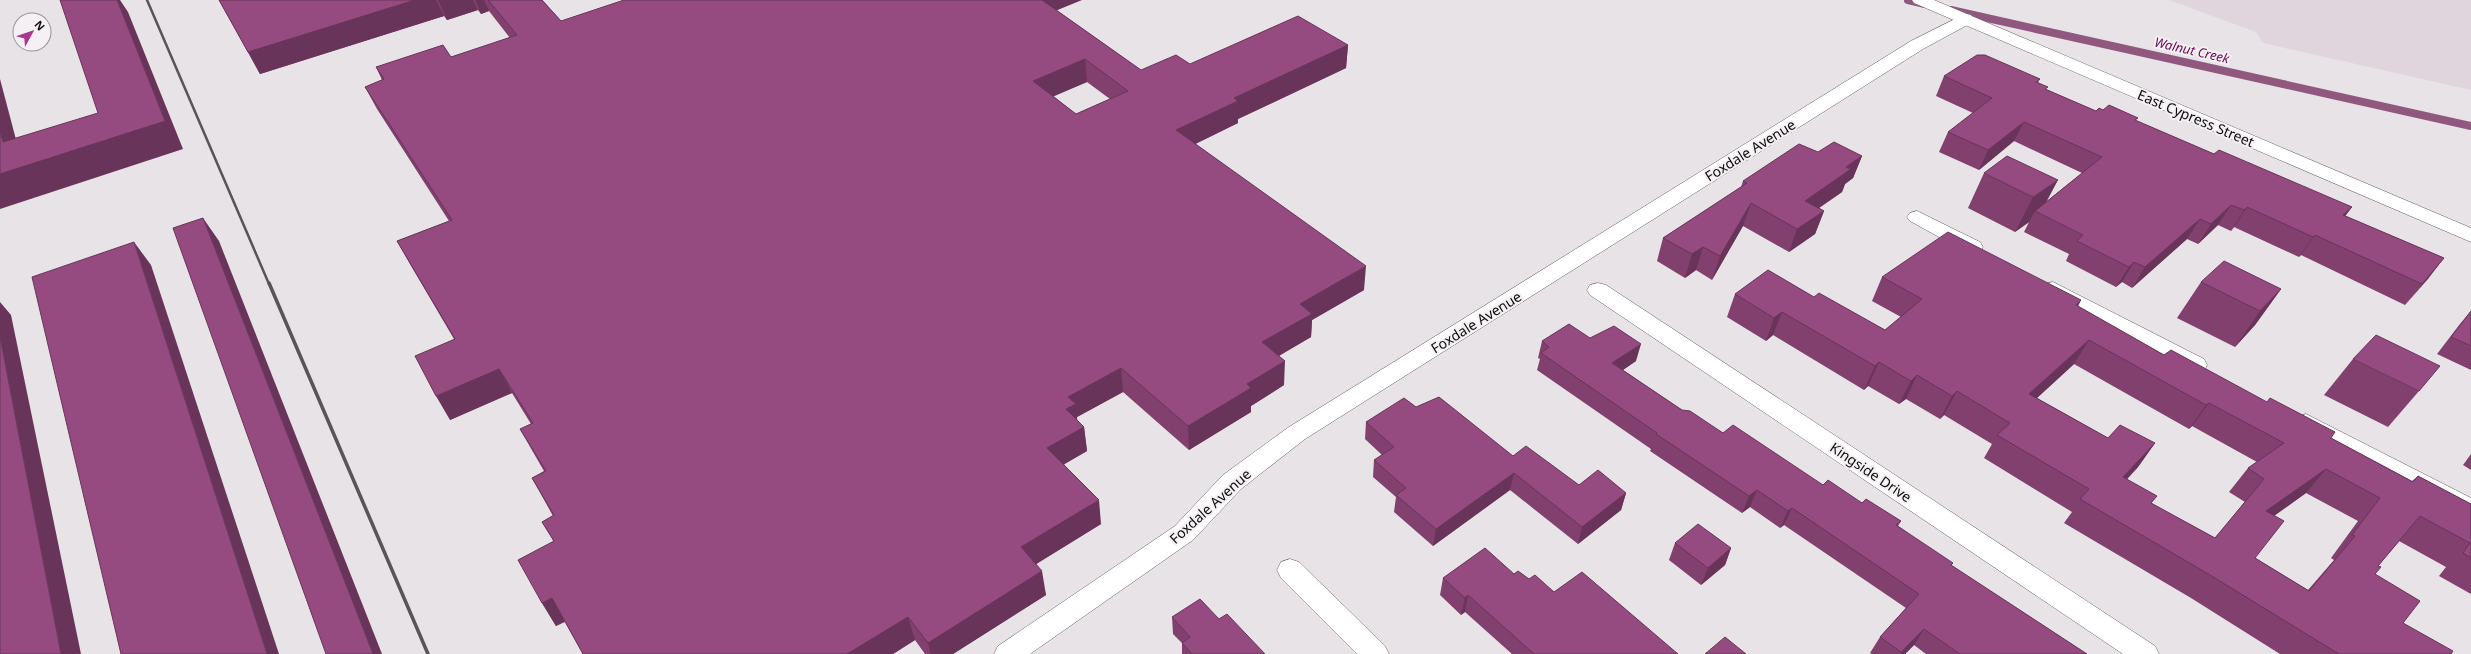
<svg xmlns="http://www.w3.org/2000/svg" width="2471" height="654" viewBox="0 0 2471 654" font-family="'Noto Sans',sans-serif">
<rect width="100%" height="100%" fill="#e8e3e6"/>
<polygon fill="#e1d5dd" points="2169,0 2471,0 2471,90 2263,43 2256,32"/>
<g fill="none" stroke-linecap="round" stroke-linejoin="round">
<g stroke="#90587f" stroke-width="8">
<polyline points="1908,0 1925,4"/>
<polyline points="1951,10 2471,126"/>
</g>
<defs>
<g id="minor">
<polygon points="1965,14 1971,15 1973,19 1971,23 1923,49 1305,439 1241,489 1193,540 1030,654 994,654 998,646 1175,526 1223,475 1289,427 1911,41"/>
<polygon points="1917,211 1980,242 1983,247 1980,252 1973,254 1966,252 1910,221 1907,217 1910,213"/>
<polygon points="2053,282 2204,359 2207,365 2204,371 2196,373 2188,371 2045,294 2042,289 2045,284"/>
<polygon points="1598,283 1606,285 2155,646 2159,654 2123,654 1590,295 1587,290 1590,285"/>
<polygon points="2306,414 2471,498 2471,520 2298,429 2294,423 2298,417"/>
<polygon points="1290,559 1299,562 1385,646 1389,654 1357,654 1281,578 1277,570 1281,562"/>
</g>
<polygon id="tertiary" points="1912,0 1934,0 2471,228 2471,242 1914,3"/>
</defs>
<use href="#minor" stroke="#635f62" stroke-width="1"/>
<use href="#tertiary" stroke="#635f62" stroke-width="1"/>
<use href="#minor" fill="#fff" fill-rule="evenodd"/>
<use href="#tertiary" fill="#fff" fill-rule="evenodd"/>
<polyline stroke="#575556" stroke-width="2.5" points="147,0 269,284"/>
<polyline stroke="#575556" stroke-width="3.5" points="269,283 428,654"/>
</g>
<g fill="#81406e" fill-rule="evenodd">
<path d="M219,0h323l19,21 495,-11 85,60 207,-25 -2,23 -108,51v4l-43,21 169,146 -52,30 -1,17 -32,19 5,29 -33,21v6l-62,38 -66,-58 -46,25v3l7,7 3,24 -23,13 37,60 -65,40 10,31 -93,59h-28l-10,-14 -22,14h-310l-18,-32 -9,4 -14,-23 12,-61 -12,-20 11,-6 -21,-38 12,-7 -11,-19 -13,-23 11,-5 -19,-31 -62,27 4,-81 -44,-75 -13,-23 52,-20 -72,-112 -12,-22 17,-7 -6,-13 75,-10 59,-19 -21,-27 -8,3 -3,-4 -31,10 -3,-4 -184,58zM1087,82l23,17 -34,15 -23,-18z"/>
<polygon points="1944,76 2040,79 2038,82 2047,90 2096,111 2103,110 2136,121 2214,154 2352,207 2345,216 2444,258 2405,305 2301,255 2299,257 2234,227 2231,231 2218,225 2198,244 2187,239 2132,288 2122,282 2116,287 2066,261 2069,254 2024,232 2029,222 2015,232 1968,208 1984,173 2046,202 2082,173 2014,141 1979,170 1939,152 1948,132 1973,113 1936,96"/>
<polygon points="1818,152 1862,156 1853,178 1845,184 1842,192 1819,208 1824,211 1815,234 1789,252 1743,226 1712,280 1696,270 1685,278 1657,261 1663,238 1741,187 1743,181"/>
<path d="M1882,277l199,23 -3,6 86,49 167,83 81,43 6,-5 53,28v90l-32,-18 7,-9 -47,-26 -21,25 -3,8 28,49 48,31h-171l-89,-56 -127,-75 8,-11 -88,-54 8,-14 -48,-29 -4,4 -34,-20 -7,5 -31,-18 -4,4 -91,-55 -7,6 -39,-24 8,-23 79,3 71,33 16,-13 -29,-16zM2074,364l115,65 3,-3 65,36 -9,6 -19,24 16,10 -30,36 -63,-34 -25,-25 11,-12 17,-24 -47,-5 -71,-40zM2306,493l52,28 -27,37 3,2 -26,30 -53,-32 19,-42z"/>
<polygon points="2201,282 2281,289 2255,325 2235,347 2177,318"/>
<polygon points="2471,311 2471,370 2437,354 2460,324"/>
<polygon points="1590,338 1636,361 1623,370 1682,410 1723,433 1823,485 1901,521 1898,526 1952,566 2087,654 1926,654 1914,645 1905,654 1872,654 1870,653 1880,637 1906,608 1784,525 1780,528 1750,507 1742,513 1650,451 1651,449 1537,370 1540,359 1538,358 1542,341"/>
<polygon points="2353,359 2419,391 2388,427 2324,395"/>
<polygon points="1416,407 1513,456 1579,485 1626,493 1621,510 1578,544 1510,490 1433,546 1394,512 1396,497 1373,477 1374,460 1382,455 1365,439 1366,422"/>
<polygon points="2471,454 2471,470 2463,465"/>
<polygon points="1675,543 1731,548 1725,565 1701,585 1669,560"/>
<polygon points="1514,574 1529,579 1554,592 1678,654 1512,654 1465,612 1461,615 1440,595 1443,578"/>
<polygon points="1172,617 1219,619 1265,654 1182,654 1182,643 1173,634"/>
</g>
<g fill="#69345a">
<polygon points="117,0 120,0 128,12 183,149 0,209 0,174 3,142 0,131 0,79 23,166 165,121"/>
<polygon points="415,0 436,0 444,16 260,74 248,52"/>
<polygon points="438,0 473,0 478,10 447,20"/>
<polygon points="475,0 484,0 489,11 481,14"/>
<polygon points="1036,0 1082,0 1038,18"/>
<polygon points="1348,45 1346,68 1238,119 1238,123 1177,153 1176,130 1234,98"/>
<polygon points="1085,59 1087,82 1036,104 1033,81"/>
<polygon points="2024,122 2014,141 1979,170 1988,150"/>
<polygon points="1862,156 1853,178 1845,184 1842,192 1797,223 1805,201 1846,167"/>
<polygon points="2058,180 2040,214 2035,211 2029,222 2015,232 2033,197"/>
<polygon points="1751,203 1743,226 1712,280 1720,256"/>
<polygon points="2231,205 2218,225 2198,244 2211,224"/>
<polygon points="2247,207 2234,227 2231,231 2244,210"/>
<polygon points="2352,207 2337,227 2343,215"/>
<polygon points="1824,211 1815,234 1789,252 1797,229"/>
<polygon points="203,218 219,241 382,654 373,654"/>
<polygon points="2200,219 2187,239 2132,288 2145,267"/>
<polygon points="2315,235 2301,255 2299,257 2313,237"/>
<polygon points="134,242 151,265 279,654 267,654"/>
<polygon points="1703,247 1696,270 1685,278 1692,254"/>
<polygon points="2444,258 2428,279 2405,305 2422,284"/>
<polygon points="2134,262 2122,282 2116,287 2129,267"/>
<polygon points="1366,266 1364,290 1312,320 1311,337 1261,366 1262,342 1300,304"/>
<polygon points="2281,289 2255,325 2235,347 2260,311"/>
<polygon points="2081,300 2068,324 2076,305"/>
<polygon points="0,302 11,315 81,654 61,654 0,337"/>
<polygon points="1782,312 1773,335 1766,341 1774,318"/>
<polygon points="2089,340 2074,364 2016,417 2029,394"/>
<polygon points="1641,344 1636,361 1608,380 1612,363"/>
<polygon points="1285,361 1284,385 1251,406 1251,412 1189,450 1188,426 1247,384"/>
<polygon points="1879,362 1868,386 1864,390 1875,366"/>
<polygon points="1121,368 1123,392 1077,417 1078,428 1066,409 1068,397"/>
<polygon points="499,369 512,393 450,420 436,396"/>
<polygon points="1917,375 1906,399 1899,404 1911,381"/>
<polygon points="1957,391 1944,415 1940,419 1952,396"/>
<polygon points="2209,403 2192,426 2189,429 2206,405"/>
<polygon points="1084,427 1087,451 1051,472 1047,448"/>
<polygon points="2155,443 2138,467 2107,501 2123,477"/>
<polygon points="2326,469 2306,493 2247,535 2266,511"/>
<polygon points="1514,473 1510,490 1433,546 1436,529"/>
<polygon points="1757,490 1750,507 1742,513 1749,496"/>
<polygon points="1626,493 1621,510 1578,544 1582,527"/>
<polygon points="1099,500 1101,524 1025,571 1021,547"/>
<polygon points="1792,508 1784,525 1780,528 1788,511"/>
<polygon points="1731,548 1725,565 1701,585 1708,568"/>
<polygon points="1042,571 1046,595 953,654 931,654 928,643"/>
<polygon points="1468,595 1465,612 1461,615 1465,598"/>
<polygon points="552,598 565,621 556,626 542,603"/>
<polygon points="908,617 915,640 893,654 847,654"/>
<polygon points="1924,629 1914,645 1905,654 1900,654"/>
</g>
<g fill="#964b80" stroke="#69345a" fill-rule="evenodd">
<polygon points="60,0 117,0 165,121 0,174 0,131 3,142 98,113"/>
<polygon points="219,0 415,0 248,52"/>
<path d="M488,0h54l19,21 63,-21h418l99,70 35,-15 14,9 108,-48 50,29 -114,53 4,3 -62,29 190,136 -66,38 12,10 -50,28 23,19 -38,23 4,4 -63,38 -67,-58 -53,29 8,7 -10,5 18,18 -37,21 52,52 -78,47 21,24 -114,72 -20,-26 -61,37h-264l-31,-56 -10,5 -24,-43 36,-19 -12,-19 12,-7 -22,-37 14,-7 -26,-42 13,-6 -34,-54 -63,27 -21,-40 40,-17 -58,-98 55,-21 -87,-133 19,-8 -8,-12 67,-22 8,12 66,-22zM1085,59l43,32 -52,23 -43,-33z"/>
<polygon points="1977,55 1985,55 2040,79 2036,82 2048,87 2045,89 2096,111 2099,108 2103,110 2109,105 2138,118 2135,120 2214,154 2219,150 2352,207 2343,215 2444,258 2422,284 2315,235 2313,237 2247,207 2244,210 2231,205 2211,224 2200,219 2145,267 2134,262 2129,267 2077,241 2083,235 2035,211 2102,157 2024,122 1988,150 1948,132 1992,98 1944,76"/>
<polygon points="1834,142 1862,156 1846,167 1851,169 1805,201 1824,211 1797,229 1751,203 1720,256 1703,247 1692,254 1663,238 1747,183 1743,181 1799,144 1818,152"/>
<polygon points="2007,156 2058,180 2033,197 1984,173"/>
<polygon points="203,218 373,654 326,654 173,228"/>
<path d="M1948,232l133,68 -5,5 88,50 7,-5 96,52 3,-4 65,34 -4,6 82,44 5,-6 53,28v54l-8,-5 7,-10 -50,-27 -42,50 3,1 -6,7 45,27 -17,22 50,28 -2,3h-112l-129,-79 -130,-76 9,-10 -92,-54 13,-12 -53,-32 -5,5 -35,-21 -6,6 -32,-19 -4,4 -93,-54 -8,6 -39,-24 33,-24 46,27 5,-4 66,37 37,-31 -40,-22zM2089,340l117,65 3,-2 75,40 -36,25 16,11 -49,59 -64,-35 6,-7 -34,-19 32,-34 -35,-18 -12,13 -79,-44zM2326,469l54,29 -28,37 3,1 -46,55 -54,-33 29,-37 -18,-10z"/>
<polygon points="134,242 267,654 121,654 32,277"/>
<polygon points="2224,261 2281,289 2260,311 2201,282"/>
<polygon points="2471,311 2471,346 2451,337"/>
<polygon points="1569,324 1590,338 1614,326 1641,344 1612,363 1682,410 1690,411 1723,433 1733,425 1823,485 1828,480 1862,503 1866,499 1901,521 1896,525 1953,563 1951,565 2087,654 1960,654 1924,629 1901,652 1880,637 1919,594 1792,508 1788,511 1757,490 1749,496 1656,434 1657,433 1541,353 1549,347 1542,341"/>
<polygon points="2376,335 2440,366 2419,391 2353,359"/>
<polygon points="0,337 61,654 0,654"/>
<polygon points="1439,397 1513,456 1526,446 1579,485 1598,470 1626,493 1582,527 1514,473 1436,529 1396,495 1406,488 1374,460 1394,447 1366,422 1404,398 1416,407"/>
<polygon points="1698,524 1731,548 1708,568 1675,543"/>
<polygon points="1485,548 1514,574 1518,571 1529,579 1535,575 1554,592 1582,572 1678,654 1534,654 1468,595 1465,598 1443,578"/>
<polygon points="1200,599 1219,619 1227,614 1265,654 1192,654 1182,643 1190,637 1172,617"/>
<polygon points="1725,637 1746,654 1705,654"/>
</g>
<g text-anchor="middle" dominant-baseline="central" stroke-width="4" stroke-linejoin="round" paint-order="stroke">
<g font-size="13" font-style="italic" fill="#6c0957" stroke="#f5f0f3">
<text transform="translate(2192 50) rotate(13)">Walnut Creek</text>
</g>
<g font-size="14" fill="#0e0d0e" stroke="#f5f0f3">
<text transform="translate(2196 118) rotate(23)">East Cypress Street</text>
<text transform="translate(1750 150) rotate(-32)">Foxdale Avenue</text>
<text transform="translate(1476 322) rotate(-32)">Foxdale Avenue</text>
<text transform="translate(1871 472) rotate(34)">Kingside Drive</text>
<text transform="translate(1210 506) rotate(-42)">Foxdale Avenue</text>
</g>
</g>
<g transform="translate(32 32) rotate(50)"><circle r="19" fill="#f5f0f3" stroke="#999597"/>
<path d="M0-3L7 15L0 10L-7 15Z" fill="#aa358d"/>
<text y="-6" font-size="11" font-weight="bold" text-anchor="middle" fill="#0e0d0e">N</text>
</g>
</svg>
